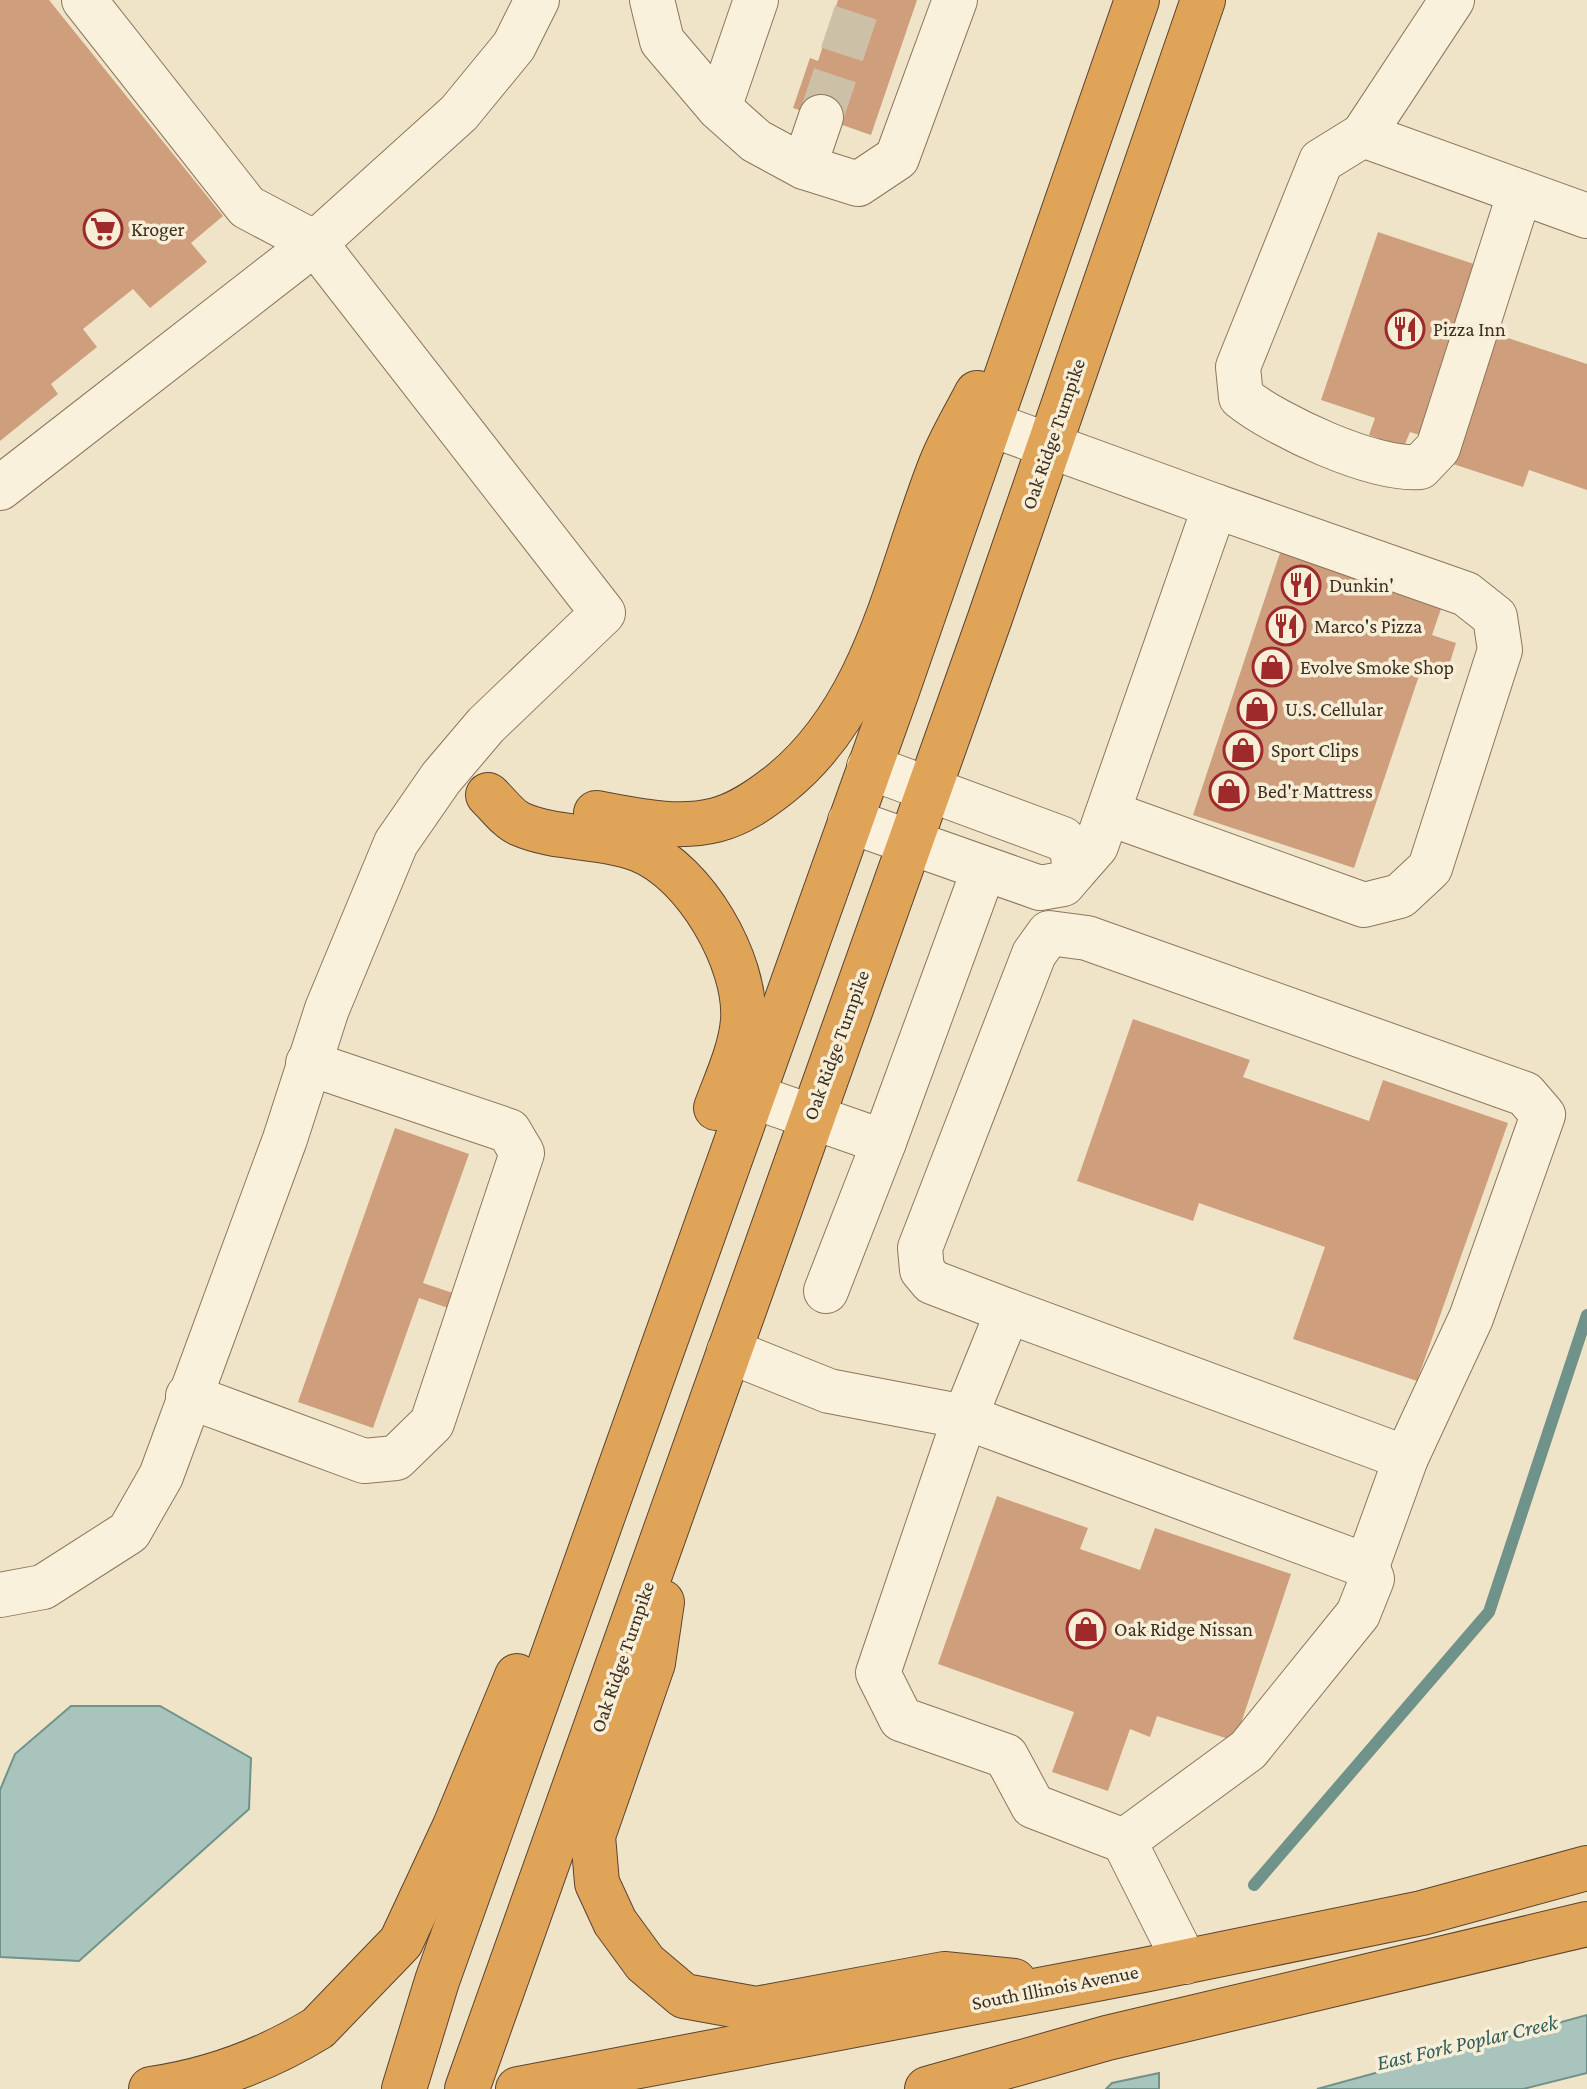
<svg xmlns="http://www.w3.org/2000/svg" width="1587" height="2089" viewBox="0 0 1587 2089" font-family="'Crimson Pro',serif">
<rect width="100%" height="100%" fill="#f0e4c8"/>
<g fill="#a9c4bc" stroke="#6f938a" stroke-width="2">
<polygon points="71,1706 160,1706 251,1758 249,1809 79,1961 0,1957 0,1790 15,1754"/>
<polygon points="1587,2015 1587,2073 1523,2089 1317,2089"/>
<polygon points="1159,2073 1159,2089 1106,2089 1112,2083"/>
</g>
<g fill="none" stroke-linecap="round" stroke-linejoin="round">
<polyline stroke="#6f938a" stroke-width="12" points="1254,1885 1489,1612 1587,1315"/>
</g>
<g fill="#cf9f7d">
<polygon points="0,0 49,0 223,216 191,243 207,262 150,308 133,289 83,329 97,347 51,384 58,394 0,441"/>
<polygon points="838,0 917,0 871,135 793,108 810,58 818,61"/>
<polygon points="1378,232 1489,269 1432,439 1410,432 1404,447 1369,435 1375,418 1321,400"/>
<polygon points="1493,333 1587,364 1587,490 1529,470 1523,487 1450,463"/>
<polygon points="1280,553 1442,606 1432,635 1456,643 1446,675 1422,667 1354,868 1193,815"/>
<polygon points="1133,1019 1250,1060 1243,1077 1369,1121 1383,1080 1508,1123 1417,1381 1293,1339 1325,1247 1199,1203 1193,1221 1077,1181"/>
<polygon points="395,1128 469,1154 423,1283 453,1293 448,1308 419,1298 373,1428 298,1402"/>
<polygon points="997,1496 1088,1528 1080,1549 1140,1570 1155,1528 1291,1574 1235,1741 1157,1716 1150,1737 1130,1729 1108,1791 1052,1772 1074,1712 938,1664"/>
</g>
<g fill="none" stroke-linecap="round" stroke-linejoin="round">
<polyline stroke="#ccc0a6" stroke-width="44" stroke-dasharray="44 22" stroke-linecap="butt" points="821,117 860,0"/>
<defs>
<g id="minor">
<polyline points="652,0 662,41 719,108 756,141 804,167 858,184 897,158 955,0"/>
<polyline points="1452,0 1363,135 1587,216"/>
<polyline points="719,108 756,0"/>
<path d="M1363,135l-42,26 -83,206 3,30c36,29 133,74 179,70l18,-19 82,-256"/>
<polyline points="804,167 821,117"/>
<polyline points="990,424 1215,506 1096,846 1074,871"/>
<polyline points="0,488 315,243 459,113 514,46 537,0"/>
<polyline points="1108,813 1364,905 1400,896 1430,868 1500,650 1495,617 1466,594 1215,506"/>
<polyline points="850,821 1040,888 1063,884 1074,871 1073,851 1063,839 869,767"/>
<polyline points="752,1096 884,1142 984,869"/>
<polyline points="826,1291 884,1142"/>
<polyline points="1008,1311 1406,1458"/>
<polyline points="729,1351 829,1391 965,1417 1367,1566 1372,1579 1358,1614 1248,1750 1124,1841"/>
<polyline points="188,1396 364,1461 396,1458 432,1423 522,1153 509,1131 308,1063"/>
<polyline points="0,1595 43,1587 129,1532 161,1476 285,1139 327,1009 396,843 441,778 486,725 603,613 315,243 247,207 84,0"/>
<polyline points="1185,1962 1124,1841 1033,1806 1006,1756 901,1719 878,1673 965,1417 1008,1311 932,1282 922,1270 920,1248 1034,954 1049,933 1087,938 1525,1094 1543,1115 1471,1318 1406,1458 1367,1566"/>
</g>
<g id="highway">
<path d="M488,795c9,8 20,24 32,29 36,16 82,11 120,26 55,22 107,112 103,170 -2,29 -17,61 -27,88"/>
<path d="M596,813c40,7 80,17 120,7 24,-6 45,-21 64,-36 97,-78 117,-209 161,-320 10,-25 24,-48 36,-71"/>
<polyline points="662,1602 653,1663 593,1836 597,1883 615,1922 645,1963 684,1996 756,2009 944,1974 1014,1981"/>
<path d="M151,2089c62,-9 115,-29 167,-61l83,-86 54,-116 62,-150"/>
<polyline points="404,2089 437,1981 897,691 1137,0"/>
<polyline points="467,2089 990,618 1203,0"/>
<polyline points="518,2089 1144,1970 1422,1913 1587,1868"/>
<polyline points="927,2089 1107,2038 1587,1924"/>
</g>
</defs>
<use href="#minor" stroke="#8d765c" stroke-width="46"/>
<use href="#highway" stroke="#5b4430" stroke-width="46"/>
<use href="#minor" stroke="#faf1dc" stroke-width="44"/>
<use href="#highway" stroke="#e0a458" stroke-width="44"/>
</g>
<defs>
<symbol id="supermarket-ring" viewBox="-11 -11 22 22"><circle r="9.5" fill="#f7eed8" stroke="#9e2a2b" stroke-width="1.5"/><path d="M-6-5.5h2.5l.6 2H6L4.5 2H-2.5L-4.4-4H-6ZM-1.5 3.2a1.3 1.3 0 1 0 .1 0ZM3 3.2a1.3 1.3 0 1 0 .1 0Z" fill="#9e2a2b"/></symbol>
<symbol id="restaurant-ring" viewBox="-11 -11 22 22"><circle r="9.5" fill="#f7eed8" stroke="#9e2a2b" stroke-width="1.5"/><path d="M-5-6h1v4h1v-4h1v4h1v-4h1v5L-1.5 .5V6h-2V.5L-5-1ZM5-6V6H3V1.5H1.5Q1.5-4 5-6Z" fill="#9e2a2b"/></symbol>
<symbol id="shop-ring" viewBox="-11 -11 22 22"><circle r="9.5" fill="#f7eed8" stroke="#9e2a2b" stroke-width="1.5"/><path d="M-5-2.5h2.3a2.7 3.5 0 0 1 5.4 0H5L5.5 6h-11ZM-1.5-2.5h3a1.5 2.3 0 0 0-3 0Z" fill="#9e2a2b"/></symbol>
</defs>
<g fill-rule="evenodd">
<use href="#supermarket-ring" x="81" y="207" width="44" height="44"/>
<use href="#restaurant-ring" x="1383" y="307" width="44" height="44"/>
<use href="#restaurant-ring" x="1279" y="563" width="44" height="44"/>
<use href="#restaurant-ring" x="1264" y="604" width="44" height="44"/>
<use href="#shop-ring" x="1250" y="645" width="44" height="44"/>
<use href="#shop-ring" x="1235" y="687" width="44" height="44"/>
<use href="#shop-ring" x="1221" y="728" width="44" height="44"/>
<use href="#shop-ring" x="1207" y="769" width="44" height="44"/>
<use href="#shop-ring" x="1064" y="1607" width="44" height="44"/>
</g>
<g text-anchor="middle" dominant-baseline="central" stroke-width="7" stroke-linejoin="round" paint-order="stroke">
<g font-size="20" fill="#3d2e20" stroke="#f7eed8" text-anchor="start">
<text x="131" y="229">Kroger</text>
<text x="1433" y="329">Pizza Inn</text>
<text x="1329" y="585">Dunkin'</text>
<text x="1314" y="626">Marco's Pizza</text>
<text x="1300" y="667">Evolve Smoke Shop</text>
<text x="1285" y="709">U.S. Cellular</text>
<text x="1271" y="750">Sport Clips</text>
<text x="1257" y="791">Bed'r Mattress</text>
<text x="1114" y="1629">Oak Ridge Nissan</text>
</g>
<g font-size="20" fill="#3d2e20" stroke="#f7eed8">
<text transform="translate(1053 434) rotate(-71)">Oak Ridge Turnpike</text>
<text transform="translate(836 1045) rotate(-70)">Oak Ridge Turnpike</text>
<text transform="translate(622 1657) rotate(-71)">Oak Ridge Turnpike</text>
<text transform="translate(1055 1987) rotate(-11)">South Illinois Avenue</text>
</g>
<g font-size="22" font-style="italic" fill="#2f5d5a" stroke="#f7eed8">
<text transform="translate(1467 2042) rotate(-13)">East Fork Poplar Creek</text>
</g>
</g>
</svg>
